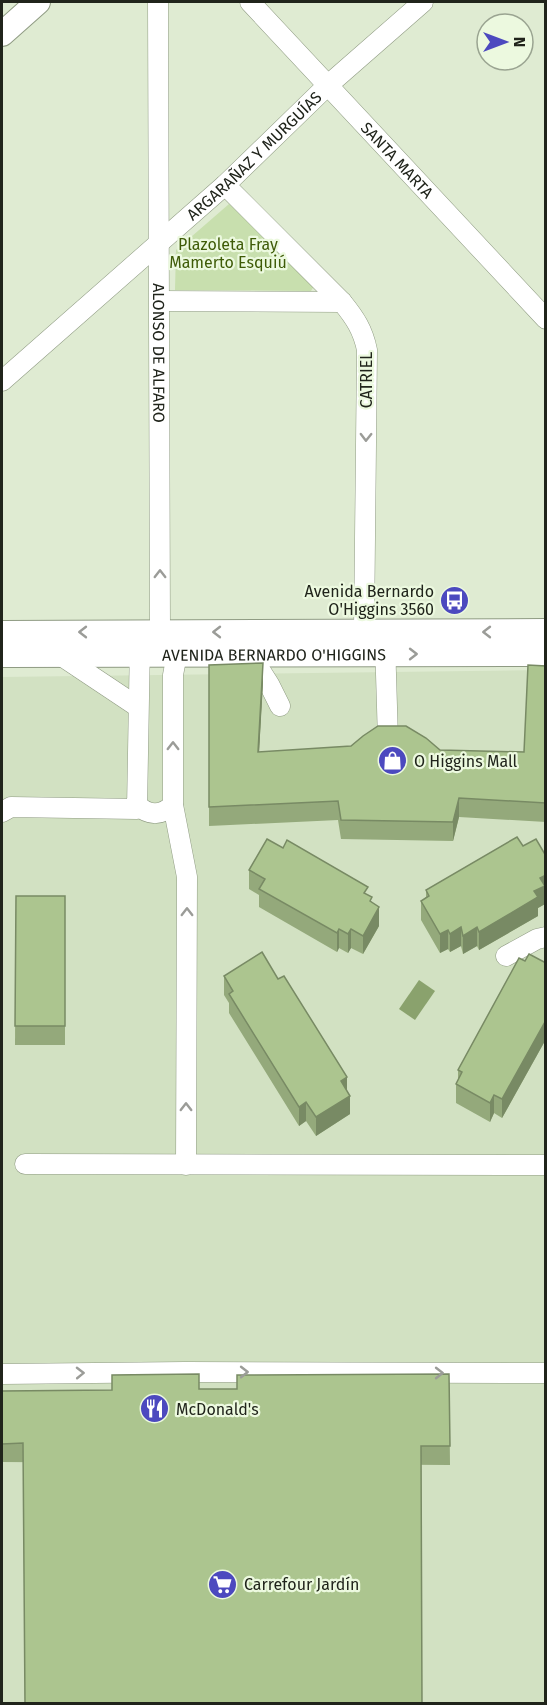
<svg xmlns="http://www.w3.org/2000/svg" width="547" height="1705" viewBox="0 0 547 1705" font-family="'Fira Sans',sans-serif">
<rect width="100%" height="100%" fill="#dfebd2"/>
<polygon fill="#d2e1c2" points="545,670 545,1703 2,1703 2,677"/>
<polygon fill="#c8dfae" points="229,204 314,286 311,291 175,290 176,250"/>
<polygon fill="#8aa26d" points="419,980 435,991 415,1020 399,1009"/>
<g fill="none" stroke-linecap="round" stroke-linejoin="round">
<defs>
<g id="minor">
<path id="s1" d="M158,2l2,630"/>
<path id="s2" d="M250,2l296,317"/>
<path d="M225,185l117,117c13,16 21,28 25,48l-3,282"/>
<polyline points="160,301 342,302"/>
<path id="s3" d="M2,381l223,-196 102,-99 96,-84"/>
<polyline points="385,641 388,740"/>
<polyline points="177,654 173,675 173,805 187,877 186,1165"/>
<polyline points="250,654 269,684 280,706"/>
<polyline points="60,655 138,707"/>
<path d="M137,805c12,11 24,11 36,0"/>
<polyline points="2,812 11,807 137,809 140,642"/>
<polyline points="506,956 537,939 546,937"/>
<polyline points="25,1164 546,1165"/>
<polyline points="2,1374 185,1372 546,1373"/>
</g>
<g id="major">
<polyline points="2,34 38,2"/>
<polyline points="2,633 546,631"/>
<path id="s4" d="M2,655l544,-1"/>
</g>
</defs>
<use href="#minor" stroke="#8f9b83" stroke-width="21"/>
<use href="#major" stroke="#8f9b83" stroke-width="26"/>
<use href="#minor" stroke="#fff" stroke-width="20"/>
<use href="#major" stroke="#fff" stroke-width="24"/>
</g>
<g fill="#94a97b">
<polygon points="209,665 263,682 259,752 440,750 524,752 546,666 546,822 459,817 453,841 341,839 338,820 209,826"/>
<polygon points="249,870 368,895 372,903 379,926 363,954 351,948 348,953 339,948 337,952 259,907 259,895 249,889"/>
<polygon points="426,890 545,894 545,904 538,908 538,916 479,950 477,946 463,954 461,946 450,952 448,949 440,953 421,920 421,901 426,897"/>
<polygon points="16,896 65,896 65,1045 15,1045"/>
<polygon points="525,961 546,963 546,1039 502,1118 494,1113 490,1122 456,1103 456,1084 458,1081 458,1070"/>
<polygon points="224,976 347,1091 350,1114 316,1136 306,1121 299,1126 229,1013 229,1003 224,995"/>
<polygon points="449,1374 450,1465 2,1462 2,1391 237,1389"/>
</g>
<g fill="#788a64">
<polygon points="263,663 263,682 258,771 258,752"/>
<polygon points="459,798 459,817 453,841 453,822"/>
<polygon points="546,875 545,904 538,908 538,916 479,950 479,932 534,891 540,878"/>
<polygon points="379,907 379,926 363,954 363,936"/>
<polygon points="461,927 461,946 450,952 450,934"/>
<polygon points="477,927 477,946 463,954 463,936"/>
<polygon points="339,929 339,948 337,952 337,933"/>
<polygon points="351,929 351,948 348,953 348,934"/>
<polygon points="448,930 448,949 440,953 440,934"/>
<polygon points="546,1020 546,1039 502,1118 502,1099"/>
<polygon points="347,1077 347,1096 341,1081"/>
<polygon points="494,1095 494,1113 490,1122 490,1103"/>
<polygon points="350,1096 350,1114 316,1136 316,1117"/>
<polygon points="306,1102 306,1121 299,1126 299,1107"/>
</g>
<g fill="#acc58f" stroke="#788a64" stroke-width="1.5">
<polygon points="263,663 258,752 351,746 363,736 378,726 406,726 426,738 440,750 524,752 528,665 546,666 546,803 459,798 453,822 341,820 338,801 209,807 209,665"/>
<polygon points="517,837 523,846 536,839 546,856 546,875 540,878 545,886 534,891 538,897 479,932 477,927 463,936 461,927 450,934 448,930 440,934 421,901 429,896 426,890"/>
<polygon points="267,839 283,848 287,840 368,887 364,893 372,897 370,901 379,907 363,936 351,929 348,934 339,929 337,933 259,889 265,879 249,870"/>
<polygon points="16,896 65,896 65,1026 15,1026"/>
<polygon points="262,952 278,979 284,976 347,1077 341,1081 350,1096 316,1117 306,1102 299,1107 229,994 233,991 224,976"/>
<polygon points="529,954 546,963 546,1020 502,1099 494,1095 490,1103 456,1084 462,1072 458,1070 519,958 525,961"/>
<polygon points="199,1374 199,1389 237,1389 237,1375 449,1374 450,1446 421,1446 422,1704 25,1704 23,1443 2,1444 2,1391 112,1390 112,1375"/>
</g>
<defs><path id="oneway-chevron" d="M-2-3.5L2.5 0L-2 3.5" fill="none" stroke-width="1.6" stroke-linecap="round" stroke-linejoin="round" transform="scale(1.5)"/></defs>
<g stroke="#9b9c98">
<use href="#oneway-chevron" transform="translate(366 437) rotate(91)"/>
<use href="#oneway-chevron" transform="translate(160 574) rotate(-90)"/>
<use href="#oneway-chevron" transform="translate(83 632) rotate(180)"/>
<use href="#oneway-chevron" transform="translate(217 632) rotate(180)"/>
<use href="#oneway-chevron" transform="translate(487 632) rotate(180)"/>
<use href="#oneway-chevron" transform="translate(413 654)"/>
<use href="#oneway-chevron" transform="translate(173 746) rotate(-90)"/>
<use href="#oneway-chevron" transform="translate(187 912) rotate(-90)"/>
<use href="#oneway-chevron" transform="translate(186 1107) rotate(-90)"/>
<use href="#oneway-chevron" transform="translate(244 1372)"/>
<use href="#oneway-chevron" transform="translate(80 1373) rotate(-1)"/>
<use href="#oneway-chevron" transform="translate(439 1373)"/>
</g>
<defs>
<symbol id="bus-disc" viewBox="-11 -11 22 22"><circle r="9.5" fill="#4c49bf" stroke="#ecf9df"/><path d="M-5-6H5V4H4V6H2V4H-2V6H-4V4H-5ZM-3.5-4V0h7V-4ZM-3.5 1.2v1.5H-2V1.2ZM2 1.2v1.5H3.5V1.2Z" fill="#fff"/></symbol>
<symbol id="shop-disc" viewBox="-11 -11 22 22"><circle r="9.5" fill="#4c49bf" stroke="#ecf9df"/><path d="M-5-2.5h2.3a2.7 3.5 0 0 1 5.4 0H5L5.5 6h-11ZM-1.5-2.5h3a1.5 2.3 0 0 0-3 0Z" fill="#fff"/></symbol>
<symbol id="restaurant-disc" viewBox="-11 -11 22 22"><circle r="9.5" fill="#4c49bf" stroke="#ecf9df"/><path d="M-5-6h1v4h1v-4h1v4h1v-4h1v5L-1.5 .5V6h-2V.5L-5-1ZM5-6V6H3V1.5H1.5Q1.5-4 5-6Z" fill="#fff"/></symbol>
<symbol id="supermarket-disc" viewBox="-11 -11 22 22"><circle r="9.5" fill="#4c49bf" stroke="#ecf9df"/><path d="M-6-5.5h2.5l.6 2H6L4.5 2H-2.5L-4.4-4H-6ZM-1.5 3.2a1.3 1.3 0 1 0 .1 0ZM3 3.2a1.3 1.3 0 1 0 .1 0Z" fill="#fff"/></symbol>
</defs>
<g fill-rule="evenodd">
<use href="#bus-disc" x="438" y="584" width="33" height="33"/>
<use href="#shop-disc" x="376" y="744" width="33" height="33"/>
<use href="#restaurant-disc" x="138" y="1392" width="33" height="33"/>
<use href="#supermarket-disc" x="206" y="1568" width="33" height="33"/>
</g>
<g text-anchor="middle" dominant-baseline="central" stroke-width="4.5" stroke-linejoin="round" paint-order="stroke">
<g font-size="16" fill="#20241b" stroke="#ecf9df">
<text stroke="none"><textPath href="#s3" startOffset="338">ARGARAÑAZ Y MURGUÍAS</textPath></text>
<text stroke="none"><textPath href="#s2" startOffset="216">SANTA MARTA</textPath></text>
<text stroke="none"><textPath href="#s1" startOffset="351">ALONSO DE ALFARO</textPath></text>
<text transform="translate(366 380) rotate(-90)">CATRIEL</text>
<text stroke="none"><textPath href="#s4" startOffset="272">AVENIDA BERNARDO O'HIGGINS</textPath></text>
</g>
<g font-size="16" fill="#3e5b07" stroke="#ecf9df">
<text x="228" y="244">Plazoleta Fray<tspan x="228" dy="18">Mamerto Esquiú</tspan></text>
</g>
<g font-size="16" fill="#20241b" stroke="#ecf9df" text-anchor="start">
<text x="434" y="591" text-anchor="end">Avenida Bernardo<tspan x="434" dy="18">O'Higgins 3560</tspan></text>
<text x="414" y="761">O Higgins Mall</text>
<text x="176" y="1409">McDonald's</text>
<text x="244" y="1584">Carrefour Jardín</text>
</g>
</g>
<rect width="547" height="1705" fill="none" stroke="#20241b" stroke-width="6"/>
<g transform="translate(505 42) rotate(90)"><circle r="28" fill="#ecf9df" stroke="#9aa491" stroke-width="1.5"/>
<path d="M0-4.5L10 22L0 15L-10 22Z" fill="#4c49bf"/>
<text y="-9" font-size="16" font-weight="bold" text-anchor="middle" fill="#20241b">N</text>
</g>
</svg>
